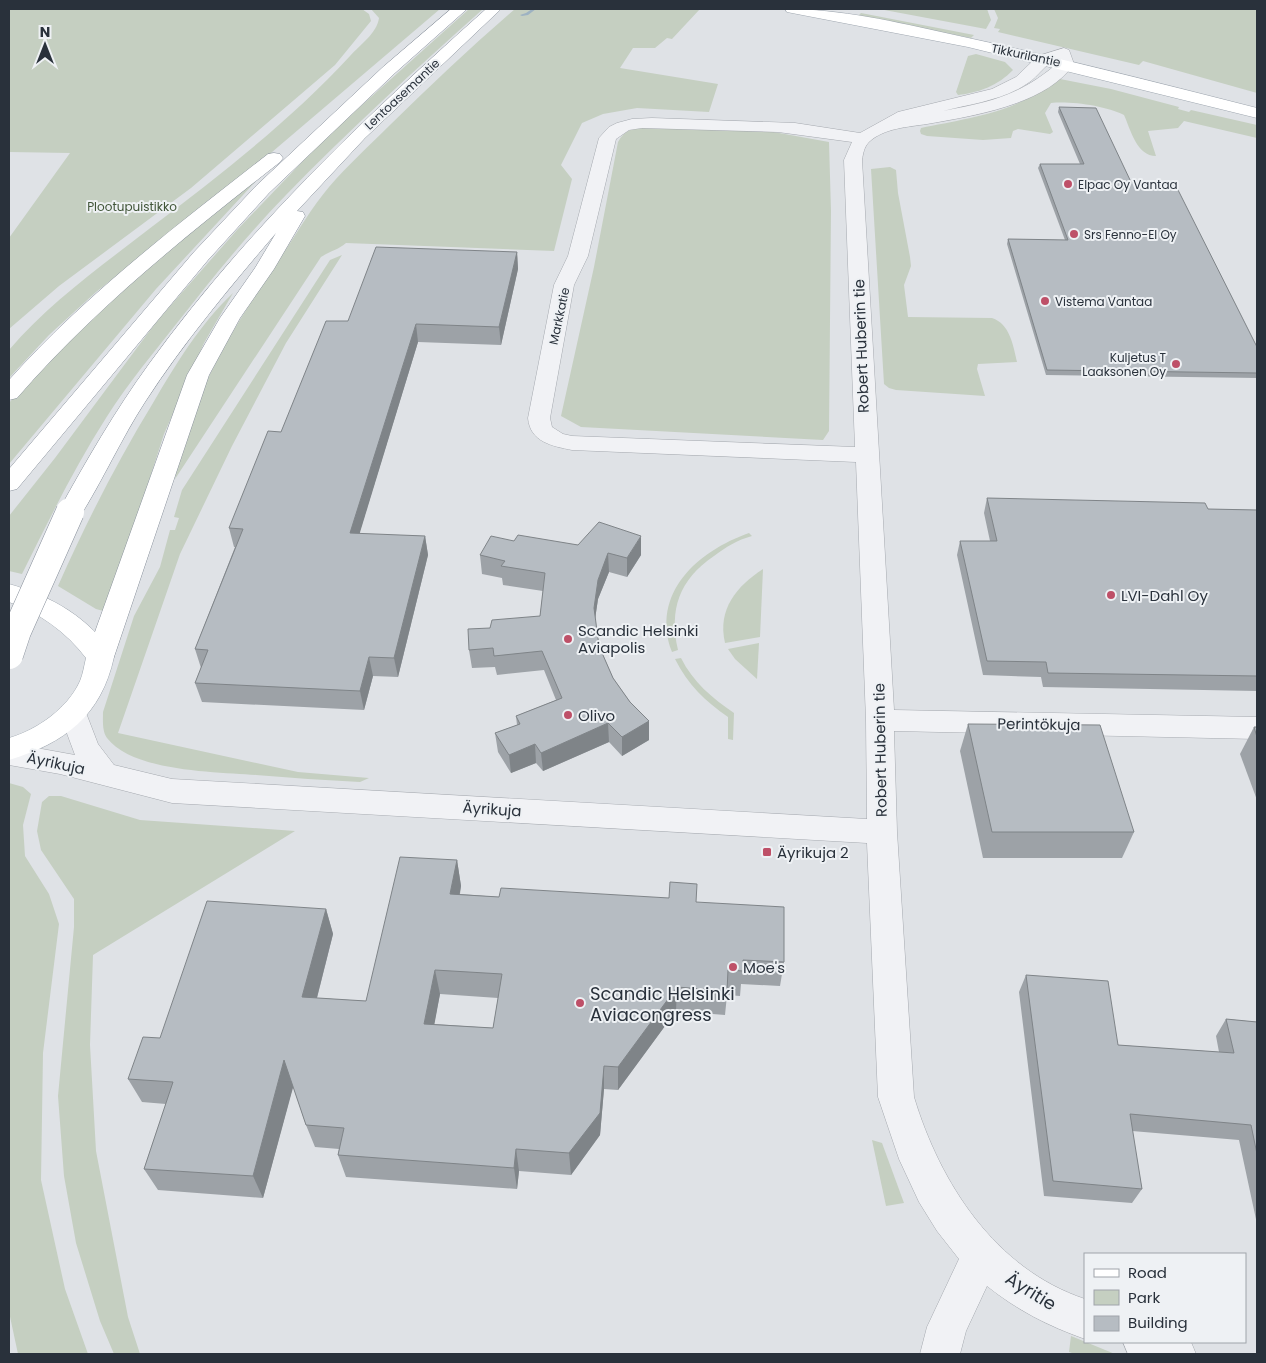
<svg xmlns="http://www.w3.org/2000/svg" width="1266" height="1363" viewBox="0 0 1266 1363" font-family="Poppins,sans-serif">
<rect width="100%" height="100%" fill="#dfe2e6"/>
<g fill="#c5cfc1">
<polygon points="9,9 362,9 369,14 371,21 335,65 191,188 59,286 9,329 9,238 70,153 9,152"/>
<path d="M371,9h69l-182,155 -162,128 -47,43 -40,43v-28c40,-47 91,-83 140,-121 70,-53 141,-108 201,-173 10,-11 27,-23 29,-38z"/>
<path d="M469,9h14c-67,60 -134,121 -197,186 -38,39 -72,81 -105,123 -26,33 -53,65 -75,100 -32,50 -58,104 -84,156l-13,-3v-55l46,-58 102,-137 80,-91 86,-90z"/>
<path d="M515,9h185l-28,30 -5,-1 -12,10h-22l-13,20 98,16 -9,28 -72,-4 -34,6 -21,9 -21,42 11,14 -18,72 -208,-8c-8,7 -16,8 -25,14l-146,222c13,-83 63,-159 109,-227 15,-22 28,-45 45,-65 19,-22 41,-42 61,-62 41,-40 82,-79 125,-116z"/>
<polygon points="879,9 987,9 991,20 986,29"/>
<polygon points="994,9 1257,9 1257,93 1143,61 1139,65 998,32 1000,29 994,28 998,18"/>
<polygon points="861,13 974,35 971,38 858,16"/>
<path d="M976,54l29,8 8,8c-14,15 -35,23 -55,25l-2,-3 12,-36z"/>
<path d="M1060,79l51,10 68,18 -1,2 11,3 2,-2 66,15v13l-73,-17 -6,7 -30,3 8,25c-19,0 -25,-25 -32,-41 -18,-9 -52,-14 -73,-12l-6,10 8,19 -3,2 -32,-5 -5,2 -2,7 -28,2 -56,-4 -6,-2 -1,-3 1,-3c29,-6 68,-12 95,-24 16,-7 30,-16 44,-25z"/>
<path d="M645,126l123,5 61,11 2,69 -2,220 -6,9 -242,-13 -20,-11 33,-149 24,-125c6,-12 15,-14 27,-16z"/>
<path d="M890,167l6,3 2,23 12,64 1,9 -7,19 4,32 84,1c18,6 21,27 25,44l-39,2 -1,5 8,27 -89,-6 -7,-2 -5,-4 -13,-215z"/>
<polygon points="257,180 156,289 9,464 9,403 31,376 132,278"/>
<path d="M342,255l-56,88 -54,103 -52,108 -62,179 180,39 71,6 -9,4c-35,-2 -69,-4 -104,-7 -39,-3 -123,-3 -149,-37 -5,-7 -4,-18 -4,-26l31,-96 26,-49 10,-37h5l4,-12 -5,-1 8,-27 148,-230z"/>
<path d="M233,293l-29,50 -40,91 -57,178 -11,-3 -38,-23c28,-63 59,-124 95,-183 23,-39 47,-79 80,-110z"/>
<path d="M749,533l3,3c-15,4 -26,11 -38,20 -35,24 -45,53 -36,94l-6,2c-22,-59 26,-101 77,-119z"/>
<path d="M763,569l-3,68 -35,6c-8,-34 12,-57 38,-74z"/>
<polygon points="759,643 757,679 735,659 728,649"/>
<path d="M681,658c12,24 31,40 53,55l-1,27 -5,-1v-22c-23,-16 -40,-32 -53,-58z"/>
<polygon points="9,783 23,787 31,794 23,825 25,856 49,894 59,924 43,1053 41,1180 65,1289 88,1354 18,1354 9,1312"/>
<polygon points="49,796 61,796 140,820 295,831 93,955 90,1045 96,1151 128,1317 140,1354 114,1354 100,1321 76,1243 64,1176 58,1096 74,927 74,899 41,850 37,831 42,802"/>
<polygon points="872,1140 882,1143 904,1203 886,1206"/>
<polygon points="1071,1336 1115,1354 1075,1354 1069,1352"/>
</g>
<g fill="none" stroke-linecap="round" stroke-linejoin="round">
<polygon fill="#9db2c2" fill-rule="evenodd" points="532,9 536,9 528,15 522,16 520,15 526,13"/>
<defs>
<g id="minor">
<path d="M1064,48l5,2 5,14c-28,41 -102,52 -147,60 -19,3 -43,4 -58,18 -5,5 -6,12 -7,18l32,550 363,7v22l-363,-8 3,101 17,265c26,86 81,172 171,202v40c-37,-13 -68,-29 -98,-53l-21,45 -6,23h-40l7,-27 32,-68 -22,-28 -18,-29 -20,-43 -21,-62 -11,-254 -695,-40 -112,-29 -51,-9v-22l66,12 -16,-43 4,-7 10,-3 10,3 15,39 16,21 58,14 695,40 -1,-99 -10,-258 -284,-12c-20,-4 -42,-8 -44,-32l26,-133 14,-29 31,-118 10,-11 8,-4 15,-4 20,-1 143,5 65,10 38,-21 94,-23 24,-12 22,-21zM1057,60l1,3c-38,32 -66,39 -115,48 28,-7 61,-11 85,-28 11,-7 16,-19 29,-23zM642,128l136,4 74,10 -8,18 11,287 -283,-11 -9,-2 -11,-7 -2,-9 24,-133 14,-29 28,-117 13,-9z"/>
<polygon points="1123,1342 1191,1342 1196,1354 1128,1354"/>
</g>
<g id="major">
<path d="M785,9c56,0 111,13 165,25 103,22 205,48 307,74v10l-289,-71 -176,-34 -5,-1z"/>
<path d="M9,584c42,12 82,34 105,73 -13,59 -49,86 -105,103v-22c28,-8 59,-30 71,-57 3,-7 4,-15 6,-23 -20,-26 -46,-45 -77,-56z"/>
</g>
<g id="highway">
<polygon points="451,9 467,9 395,73 269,193 208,260 17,489 9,491 9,469 194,252 257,185 383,67"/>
<path d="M486,9h15l-136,129 -68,73 6,1 2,4 -31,53 -34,49 -31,57 -95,282 -4,7 -10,3 -10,-3 -4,-7 101,-282 33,-57 35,-50 21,-35c-46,54 -92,109 -131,169 -24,37 -42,78 -66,116l-9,2 -9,-2 -3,-6c28,-51 57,-101 91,-148 96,-133 215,-246 337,-355z"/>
<polygon points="790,9 806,9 804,12 792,12"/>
<path d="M274,153l6,1 3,4 -3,4c-93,73 -185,146 -263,236l-8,2v-20c77,-86 168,-155 259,-226z"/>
</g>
</defs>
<use href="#minor" stroke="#a5a9af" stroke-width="1"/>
<use href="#major" stroke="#9fa7b0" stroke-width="1"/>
<use href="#highway" stroke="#88909b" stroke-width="1"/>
<use href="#minor" fill="#f1f2f5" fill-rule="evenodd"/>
<use href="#major" fill="#fff" fill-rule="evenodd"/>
<use href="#highway" fill="#fff" fill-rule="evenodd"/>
<defs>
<polyline id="highway-bridge" points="9,655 17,631 70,512"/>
</defs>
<use href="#highway-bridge" stroke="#88909b" stroke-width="29" stroke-linecap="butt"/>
<use href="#highway-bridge" stroke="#fff" stroke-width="28"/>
</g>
<g fill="#9da2a7" fill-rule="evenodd">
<polygon points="1059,107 1131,182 1257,347 1257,378 1046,375 1007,244 1008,239 1065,240 1038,168 1040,164 1080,164 1058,112"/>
<polygon points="517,252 518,269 501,345 418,342 359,534 425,536 428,555 398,677 373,676 364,710 202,702 195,683 201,668 195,649 235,547 234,547 229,528 281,432 348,321"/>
<polygon points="987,498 1208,509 1257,510 1257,691 1043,687 1041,677 983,675 957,555 960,541 990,541 984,513"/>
<polygon points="514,541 578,545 641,555 627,577 609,572 598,599 595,619 599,646 613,678 630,702 649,721 649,740 622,756 609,742 543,771 536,763 511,773 498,752 495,733 517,725 516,716 556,700 544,670 497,675 495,667 472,668 469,650 490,628 540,616 543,591 503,585 502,578 482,574 480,555"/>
<polygon points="968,724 1134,832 1122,858 983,858 960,751"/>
<polygon points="1254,727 1257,727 1257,800 1240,754"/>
<path d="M457,860l4,26 -1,8 39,3 197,5 88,60 -4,24 -39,-2 -1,12 -13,-1 -2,20 -49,-4 -58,79 -14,-1 -4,46 -29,40 -52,-4 -2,18 -171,-12 -8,-22 1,-6 -24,-2 -9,-22 -13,-39 -30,112 -105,-8 -14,-21 22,-65 -24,-2 -14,-23 32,-41 166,-129 7,25 -16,64 49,3zM440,994l58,4 -5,30 -59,-4z"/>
<polygon points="1026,975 1118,1045 1219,1052 1216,1036 1226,1019 1257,1022 1257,1224 1239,1140 1132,1131 1142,1189 1132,1203 1044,1196 1019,992"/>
</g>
<g fill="#7f8488">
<polygon points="517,252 518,269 501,345 499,327"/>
<polygon points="416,324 418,342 354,552 350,533"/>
<polygon points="425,536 428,555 398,677 394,658"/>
<polygon points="641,536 641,555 627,577 627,558"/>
<polygon points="608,553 609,572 598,599 594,626 594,608 598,580"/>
<polygon points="369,657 373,676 364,710 360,691"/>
<polygon points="649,721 649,740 622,756 622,737"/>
<polygon points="608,723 609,742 543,771 541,753"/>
<polygon points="535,744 536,763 511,773 509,755"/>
<polygon points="457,860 461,886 455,919 450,894"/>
<polygon points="326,909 333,934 311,1021 302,997"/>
<polygon points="435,970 440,994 430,1048 424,1024"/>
<polygon points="677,987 676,1011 618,1090 618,1067"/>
<polygon points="284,1060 294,1084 263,1198 253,1176"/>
<polygon points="604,1066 604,1089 600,1135 571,1175 569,1153"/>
<polygon points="516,1149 519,1171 517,1189 514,1168"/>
</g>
<g fill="#b6bcc2" stroke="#7f8488" fill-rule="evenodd">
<polygon points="1059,107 1096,108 1131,182 1174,182 1257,347 1257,373 1047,370 1008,239 1068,240 1040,164 1084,164"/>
<polygon points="376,247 517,252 499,327 416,324 350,533 425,536 394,658 369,657 360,691 195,683 208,650 195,649 243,529 229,528 268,431 281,432 326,321 348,321"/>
<polygon points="987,498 1205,503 1208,509 1257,510 1257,676 1048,673 1046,662 987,661 960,541 997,541"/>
<polygon points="599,522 641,536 627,558 608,553 598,580 594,608 599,646 613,678 630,702 649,721 622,737 608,723 541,753 535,744 509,755 495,733 520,724 516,716 562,698 542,651 494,656 493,648 469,650 468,629 490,628 492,620 540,616 545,573 501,566 505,561 480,555 491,536 514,541 518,535 578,545"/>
<polygon points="968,724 1100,725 1134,832 992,832"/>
<polygon points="1254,727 1257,727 1257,737"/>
<path d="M400,857l57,3 -7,34 49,3 2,-9 168,10 1,-16 27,2 -1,18 88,5v55l-41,-2v11l-15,-1 -1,21 -50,-4 -59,80 -14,-1 -4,47 -31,40 -53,-4 -2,19 -176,-13 6,-27 -38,-3 -22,-65 -31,116 -109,-7 29,-87 -45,-3 15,-42 17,1 47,-137 119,8 -24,88 64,4zM435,970l67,4 -9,54 -69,-4z"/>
<polygon points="1026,975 1108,981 1118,1045 1234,1053 1226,1019 1257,1022 1257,1154 1251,1125 1130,1114 1142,1189 1053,1181"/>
</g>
<g fill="#be5068" stroke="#eef1f4" stroke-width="2">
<circle cx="1068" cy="184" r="5"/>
<circle cx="1074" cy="234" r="5"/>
<circle cx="1045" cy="301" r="5"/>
<circle cx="1176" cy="364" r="5"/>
<circle cx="1111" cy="595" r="5"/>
<circle cx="568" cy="639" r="5"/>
<circle cx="568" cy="715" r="5"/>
<rect x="762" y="847" width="10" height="10" rx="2.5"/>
<circle cx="733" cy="967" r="5"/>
<circle cx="580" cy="1003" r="5"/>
</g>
<g text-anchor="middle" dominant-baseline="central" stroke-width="4" stroke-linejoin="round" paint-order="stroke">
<g font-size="12" fill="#29313b" stroke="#eef1f4">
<text transform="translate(1026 55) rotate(12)">Tikkurilantie</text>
<text transform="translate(402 94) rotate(-43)">Lentoasemantie</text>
<text transform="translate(559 316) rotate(-78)">Markkatie</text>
</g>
<g font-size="12" fill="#29313b" stroke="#eef1f4" text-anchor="start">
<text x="1078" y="184">Elpac Oy Vantaa</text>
<text x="1084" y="234">Srs Fenno-El Oy</text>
<text x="1055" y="301">Vistema Vantaa</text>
<text x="1166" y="357" text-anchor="end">Kuljetus T<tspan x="1166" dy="14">Laaksonen Oy</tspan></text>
</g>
<g font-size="12" fill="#405538" stroke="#eef1f4">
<text x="132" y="206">Plootupuistikko</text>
</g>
<g font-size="15" fill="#29313b" stroke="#eef1f4">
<text transform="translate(861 346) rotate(-92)">Robert Huberin tie</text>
<text transform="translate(1039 724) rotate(1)">Perintökuja</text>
<text transform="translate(880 750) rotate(-91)">Robert Huberin tie</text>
<text transform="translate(56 763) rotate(12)">Äyrikuja</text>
<text transform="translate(492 809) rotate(4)">Äyrikuja</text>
</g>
<g font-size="15" fill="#29313b" stroke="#eef1f4" text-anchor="start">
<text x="1121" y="595">LVI-Dahl Oy</text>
<text x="578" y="630">Scandic Helsinki<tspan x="578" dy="17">Aviapolis</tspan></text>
<text x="578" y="715">Olivo</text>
<text x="777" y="852">Äyrikuja 2</text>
<text x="743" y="967">Moe's</text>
</g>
<g font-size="18" fill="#29313b" stroke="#eef1f4" text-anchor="start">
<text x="590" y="993">Scandic Helsinki<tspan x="590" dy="21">Aviacongress</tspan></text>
</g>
<g font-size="18" fill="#29313b" stroke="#eef1f4">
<text transform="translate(1031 1291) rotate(32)">Äyritie</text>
</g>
</g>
<rect width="1266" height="1363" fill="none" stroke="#29313b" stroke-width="20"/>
<rect x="1084" y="1253" width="162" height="90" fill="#eef1f4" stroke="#9fa4aa"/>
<rect x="1094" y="1269" width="25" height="8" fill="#ffffff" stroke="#9fa4aa"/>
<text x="1128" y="1278" font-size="15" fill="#29313b">Road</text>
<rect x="1094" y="1290" width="25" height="15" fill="#c5cfc1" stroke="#9fa4aa"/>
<text x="1128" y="1303" font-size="15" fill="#29313b">Park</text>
<rect x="1094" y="1316" width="25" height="15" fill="#b6bcc2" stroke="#9fa4aa"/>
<text x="1128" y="1328" font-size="15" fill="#29313b">Building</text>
<g transform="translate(45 45)" stroke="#eef1f4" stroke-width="4" paint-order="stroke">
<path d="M0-4L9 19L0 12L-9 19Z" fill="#29313b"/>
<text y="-8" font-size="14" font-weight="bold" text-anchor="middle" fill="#29313b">N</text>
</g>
</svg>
